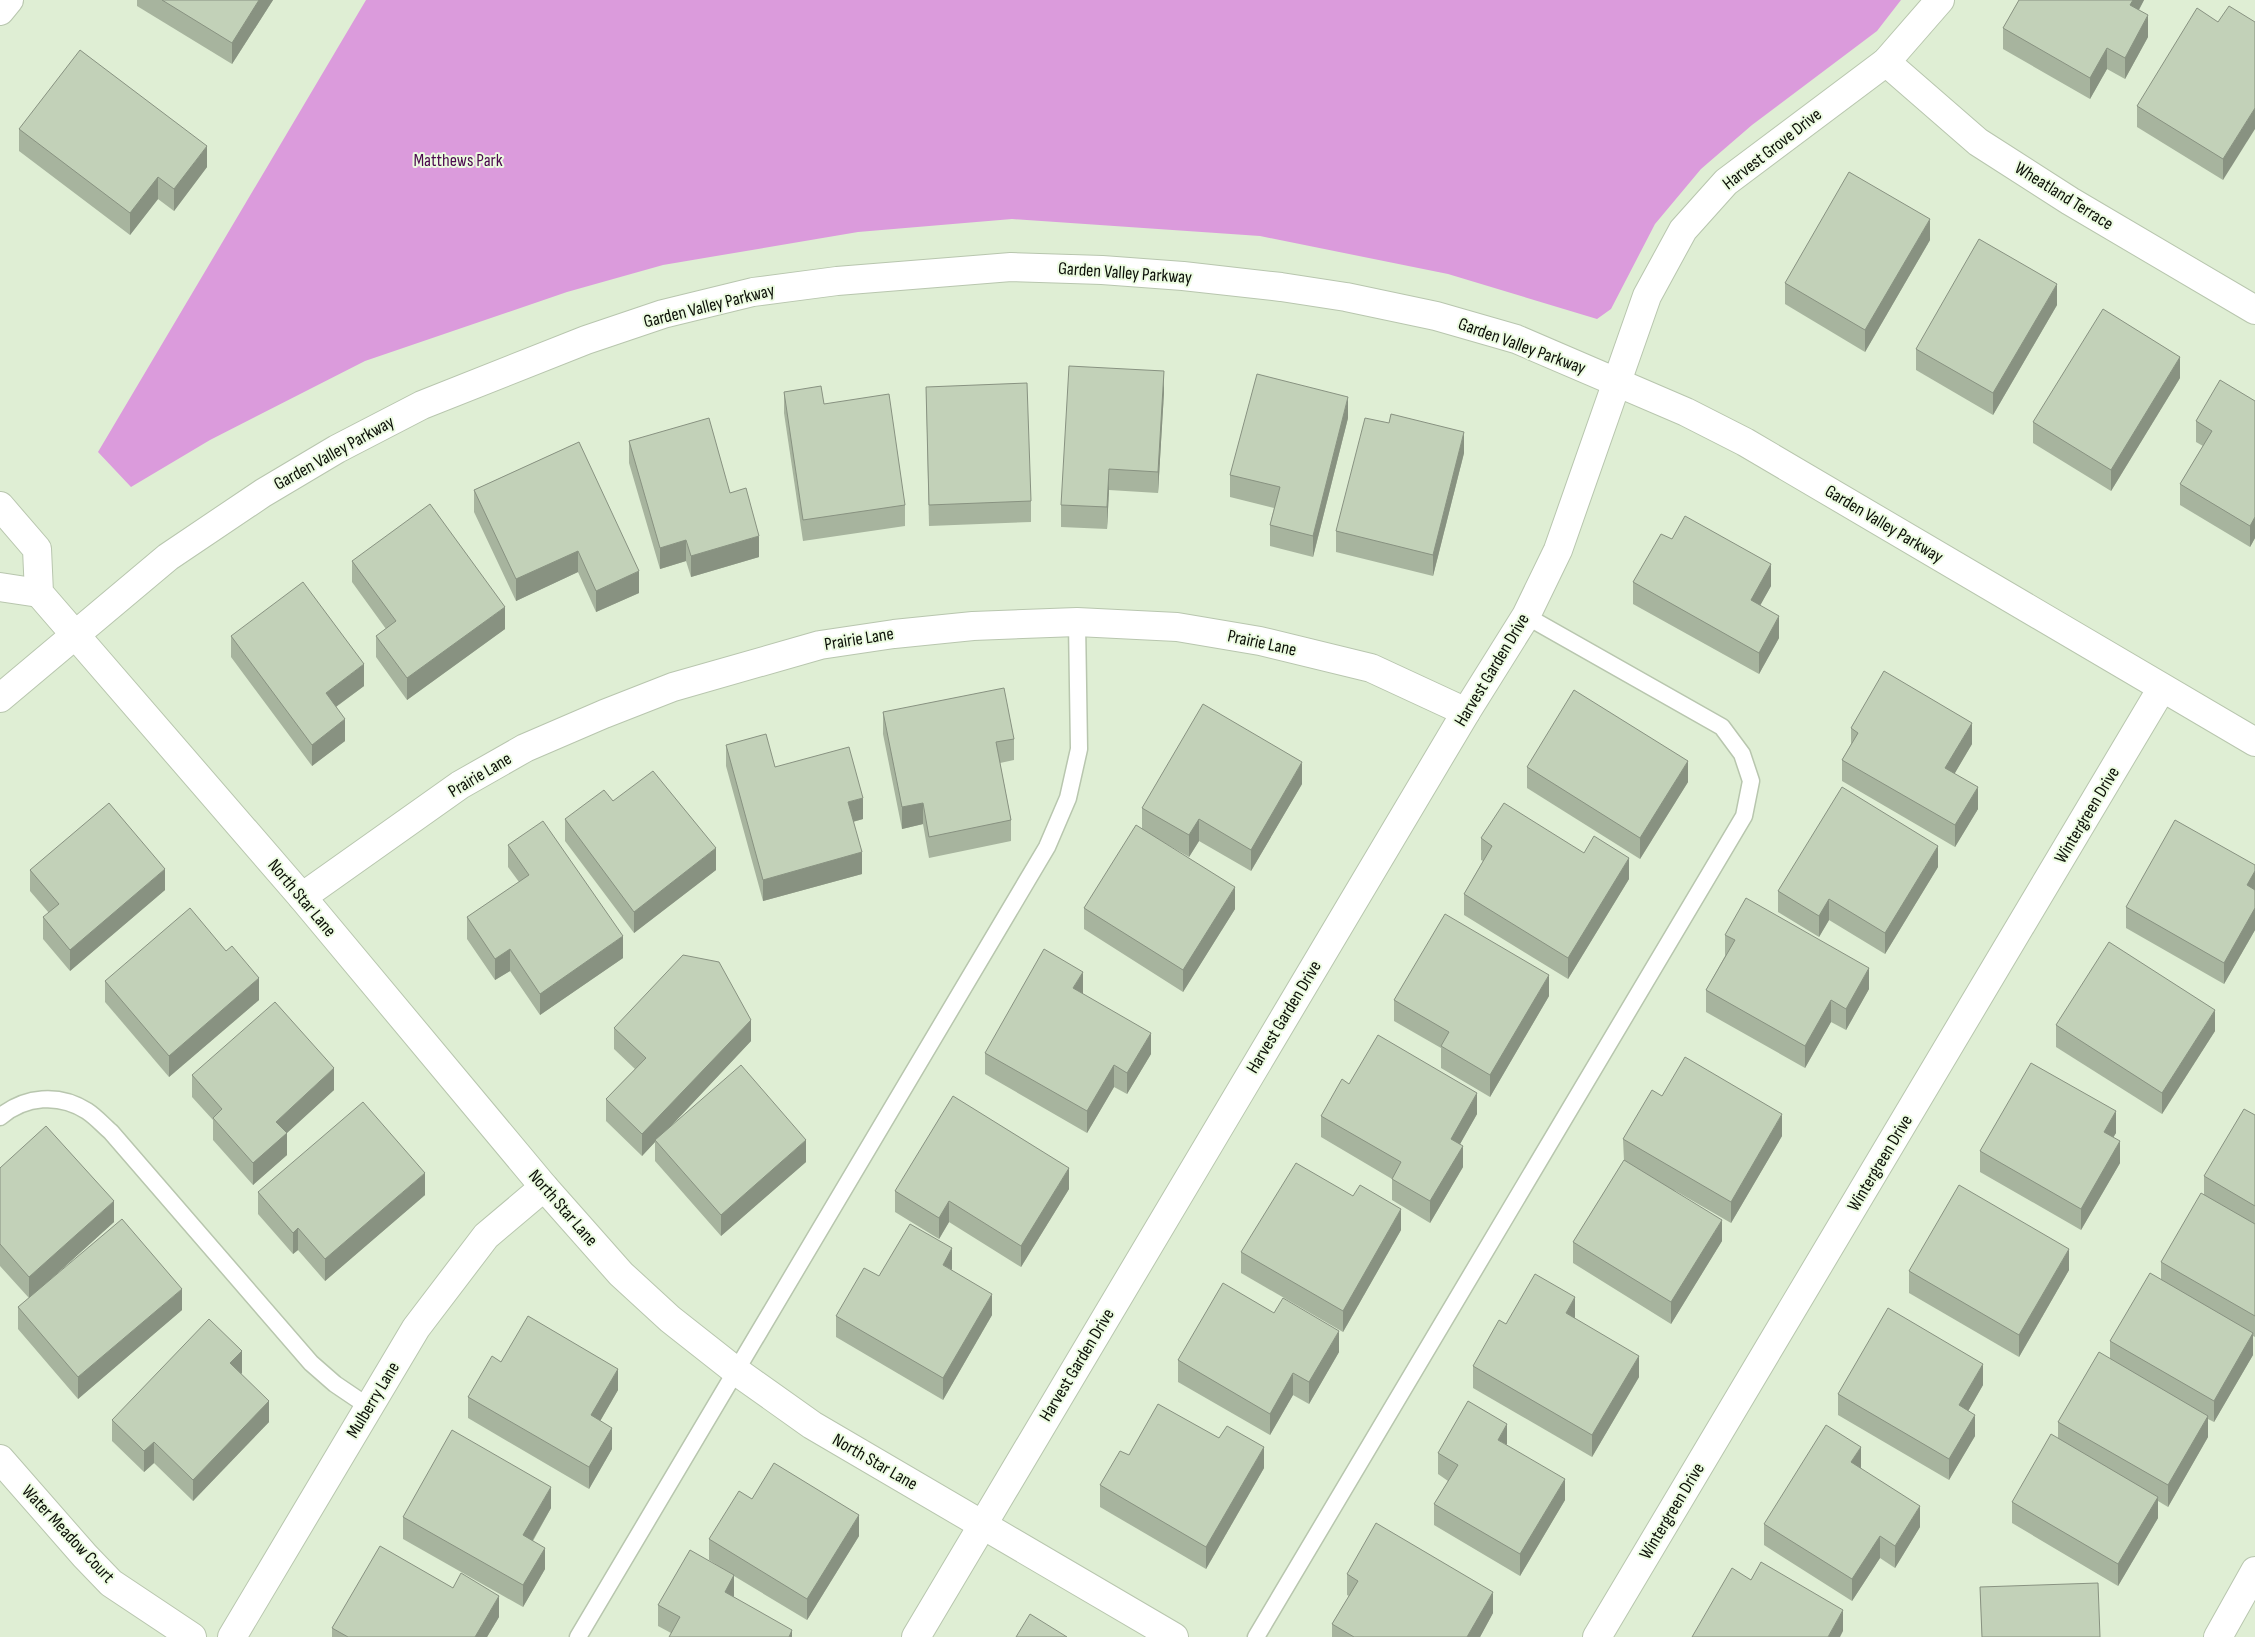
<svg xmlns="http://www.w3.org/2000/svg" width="2255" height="1637" viewBox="0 0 2255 1637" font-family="'Sofia Sans Condensed',sans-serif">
<rect width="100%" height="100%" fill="#dfeed4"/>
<polygon fill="#db9bdc" points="366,0 1901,0 1877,31 1752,125 1701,169 1655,224 1611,309 1597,319 1448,274 1260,236 1012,219 858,232 663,265 567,292 365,361 210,440 131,487 98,452"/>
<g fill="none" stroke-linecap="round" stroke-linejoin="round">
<defs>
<g id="service">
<path d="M0,1117c25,-21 59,-24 87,-6 9,6 16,14 24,21l200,231 24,21 34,23"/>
<polyline points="578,1637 1047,847 1068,798 1079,749 1077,622"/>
<polyline points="1256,1637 1744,816 1751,781 1742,754 1722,727 1526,616"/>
</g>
<g id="minor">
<polyline points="0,11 9,0"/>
<polyline points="1886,62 1978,142 2070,201 2255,310"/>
<polyline points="0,506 37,549 39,593 302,897 544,1187 621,1274 670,1319 736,1371 812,1425 1174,1637"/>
<polyline points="0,587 39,593"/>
<polyline points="302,897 460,785 525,748 604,714 673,687 820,645 894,634 973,626 1077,622 1177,627 1260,641 1371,668 1466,712"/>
<polyline points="0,1459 85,1556 111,1583 192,1637"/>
<polyline points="232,1637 416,1328 486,1236 544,1187"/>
<polyline points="916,1637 1466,712 1526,616 1558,550 1647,296 1683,230 1726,182 1886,62 1940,0"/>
<polyline points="1597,1637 2162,688"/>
<polyline points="2218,1637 2255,1571"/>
</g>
<polyline id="tertiary" points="0,698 168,557 263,493 337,449 422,405 586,340 663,314 753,292 837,281 1011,267 1102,270 1183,276 1281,287 1346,297 1436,316 1516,339 1686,412 1745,442 2255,742"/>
</defs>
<use href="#service" stroke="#b8c6ae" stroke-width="19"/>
<use href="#minor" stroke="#b8c6ae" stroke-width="30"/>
<use href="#tertiary" stroke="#b8c6ae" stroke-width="30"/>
<use href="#service" stroke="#fff" stroke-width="16"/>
<use href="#minor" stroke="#fff" stroke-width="28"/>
<use href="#tertiary" stroke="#fff" stroke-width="28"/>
</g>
<g fill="#a7b49e">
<polygon points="137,0 273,0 232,64 137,6"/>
<polygon points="2019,0 2144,0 2139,10 2148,37 2125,79 2107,69 2090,99 2003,49 2003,28"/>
<polygon points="2218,22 2255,22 2223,180 2137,127 2137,106"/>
<polygon points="19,129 207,167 174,211 158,199 130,235 19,151"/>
<polygon points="1930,240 1865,352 1785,304 1785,283"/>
<polygon points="2057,305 1993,415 1916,370 1916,349"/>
<polygon points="2180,378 2111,491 2033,443 2033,422"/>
<polygon points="926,387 1031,501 1031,522 929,526"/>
<polygon points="784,392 824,404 905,505 905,526 803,541 784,413"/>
<polygon points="1164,392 1158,493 1109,490 1107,529 1061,527 1061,505"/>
<polygon points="2255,401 2255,538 2250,547 2180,505 2180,484 2203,446 2196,442 2196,421"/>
<polygon points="1348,418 1313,557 1270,546 1270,525 1274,508 1230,497 1230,475"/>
<polygon points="1389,423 1464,453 1433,576 1336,552 1336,531"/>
<polygon points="629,441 730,493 759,557 691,577 686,561 660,569 629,463"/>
<polygon points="579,442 639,593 596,612 578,572 516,601 474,512 474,490"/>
<polygon points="1672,539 1771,586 1760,605 1779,638 1759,674 1633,604 1633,582"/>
<polygon points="352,561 505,629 407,700 376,657 376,636 386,629 352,582"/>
<polygon points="231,636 364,686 336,707 345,741 312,766 231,657"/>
<polygon points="883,712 1014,739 1014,760 1000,763 1011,820 1011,841 929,858 923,824 902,829 883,734"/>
<polygon points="1851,728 1972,744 1954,774 1978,809 1955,847 1842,781 1842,760 1851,744"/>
<polygon points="726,745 775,767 863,819 853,822 862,874 763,901 726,766"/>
<polygon points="1527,767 1688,782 1640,859 1527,788"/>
<polygon points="1302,784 1251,871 1199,841 1189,857 1156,838 1235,909 1183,992 1084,929 1084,908 1142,829 1142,808"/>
<polygon points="613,801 716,870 634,933 565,841 565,819"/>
<polygon points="1481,838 1584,853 1629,879 1568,979 1464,915 1464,894 1483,861 1481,860"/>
<polygon points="508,845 623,958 540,1015 510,971 495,980 467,939 467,917 519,882 508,867"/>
<polygon points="2255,865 2255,930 2224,984 2126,928 2126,907"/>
<polygon points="1938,867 1885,954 1829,920 1819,937 1778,912 1778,891"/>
<polygon points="30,870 165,890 70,971 43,939 43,917 49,913 30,891"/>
<polygon points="1725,935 1869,989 1846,1030 1831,1022 1805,1068 1706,1012 1706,990 1725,956"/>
<polygon points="105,981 259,1000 169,1077 105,1002"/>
<polygon points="1083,993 1083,994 1151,1054 1127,1094 1114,1087 1087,1133 985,1074 985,1053"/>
<polygon points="1549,996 1490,1097 1441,1068 1441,1048 1394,1021 1394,1000"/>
<polygon points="2056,1025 2215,1031 2162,1114 2056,1047"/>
<polygon points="614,1028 751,1041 669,1128 806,1162 721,1236 655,1161 655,1142 642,1156 606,1121 606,1099 635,1069 614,1049"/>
<polygon points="192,1075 334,1090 286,1133 287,1155 253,1185 213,1140 213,1120 192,1097"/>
<polygon points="1349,1084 1477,1114 1460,1144 1463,1167 1430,1223 1392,1200 1392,1179 1321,1137 1321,1116"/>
<polygon points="1662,1096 1782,1136 1731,1223 1674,1190 1722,1241 1671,1324 1573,1263 1573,1242 1624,1161 1623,1139"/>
<polygon points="2255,1115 2255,1337 2253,1336 2253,1355 2214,1422 2208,1419 2208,1437 2168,1507 2158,1501 2158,1518 2118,1586 2012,1523 2012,1502 2058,1439 2058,1422 2110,1359 2110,1341 2161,1279 2161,1262 2204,1195 2204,1176"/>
<polygon points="2116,1133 2113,1137 2120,1163 2081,1230 1980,1172 1980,1151"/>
<polygon points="0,1168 114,1222 40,1289 182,1310 78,1399 18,1329 18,1307 29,1298 0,1266"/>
<polygon points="1069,1189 1021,1267 949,1222 939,1239 895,1212 895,1191"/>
<polygon points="258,1192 425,1195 325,1281 298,1250 293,1254 258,1214"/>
<polygon points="1401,1230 1343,1332 1241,1273 1241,1252"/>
<polygon points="952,1270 992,1315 943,1400 836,1337 836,1316 879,1276"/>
<polygon points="2069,1270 2019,1357 1909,1293 1909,1271"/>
<polygon points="1575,1319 1639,1377 1592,1457 1473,1388 1473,1366 1506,1324"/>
<polygon points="1339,1352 1309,1404 1293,1395 1270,1435 1178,1382 1178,1360"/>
<polygon points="501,1362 618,1390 600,1421 612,1449 589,1489 468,1418 468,1397"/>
<polygon points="242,1373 241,1374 269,1422 193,1501 154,1463 144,1472 112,1441 112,1420"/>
<polygon points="1983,1385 1968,1411 1975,1436 1949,1480 1838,1415 1838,1394"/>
<polygon points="1507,1445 1565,1500 1520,1576 1434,1525 1434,1504 1448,1481 1438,1474 1438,1453"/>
<polygon points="1129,1455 1264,1468 1206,1569 1100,1507 1100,1485"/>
<polygon points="1861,1468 1920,1527 1895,1568 1880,1558 1852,1601 1764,1545 1764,1524"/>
<polygon points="752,1499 859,1536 807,1620 734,1576 734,1597 792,1637 671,1633 658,1626 658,1605 720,1567 709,1560 709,1539"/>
<polygon points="551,1508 533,1541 545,1569 523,1607 403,1539 403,1517"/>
<polygon points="1347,1574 1493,1613 1480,1637 1332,1637 1332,1624 1349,1596 1347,1595"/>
<polygon points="1980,1587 2100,1637 1982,1637"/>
<polygon points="499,1617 487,1637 332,1637 332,1628"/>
</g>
<g fill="#889281">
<polygon points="259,0 273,0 232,64 232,43"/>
<polygon points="2133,0 2144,0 2130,26 2130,5"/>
<polygon points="2148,15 2148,37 2125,79 2125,58"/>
<polygon points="2107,48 2107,69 2090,99 2090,78"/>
<polygon points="2255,108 2255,129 2223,180 2223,159"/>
<polygon points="207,146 207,167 174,211 174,189"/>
<polygon points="158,177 158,199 130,235 130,213"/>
<polygon points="1930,219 1930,240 1865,352 1865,330"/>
<polygon points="2057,284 2057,305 1993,415 1993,393"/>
<polygon points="2180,357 2180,378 2111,491 2111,470"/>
<polygon points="1164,371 1164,392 1158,493 1158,472"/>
<polygon points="1348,397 1348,418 1313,557 1313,536"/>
<polygon points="1464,432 1464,453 1433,576 1433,555"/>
<polygon points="1109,469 1109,490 1107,529 1107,507"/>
<polygon points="2255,517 2255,538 2250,547 2250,526"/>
<polygon points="759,536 759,557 691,577 691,556"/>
<polygon points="686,540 686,561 660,569 660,548"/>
<polygon points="578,551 578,572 516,601 516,579"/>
<polygon points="1771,564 1771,586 1751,622 1751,600"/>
<polygon points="639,571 639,593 596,612 596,591"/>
<polygon points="505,607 505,629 407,700 407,678"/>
<polygon points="1779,616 1779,638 1759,674 1759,653"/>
<polygon points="364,664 364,686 326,714 326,693"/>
<polygon points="345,719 345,741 312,766 312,745"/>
<polygon points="1972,723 1972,744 1945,790 1945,768"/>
<polygon points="1688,761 1688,782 1640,859 1640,838"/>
<polygon points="1302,762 1302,784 1251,871 1251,850"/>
<polygon points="1978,787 1978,809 1955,847 1955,825"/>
<polygon points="863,798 863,819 848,823 848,802"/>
<polygon points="923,803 923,824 902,829 902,807"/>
<polygon points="1199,819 1199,841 1189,857 1189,835"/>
<polygon points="1938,846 1938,867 1885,954 1885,933"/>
<polygon points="716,848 716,870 634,933 634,912"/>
<polygon points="862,852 862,874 763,901 763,880"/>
<polygon points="1629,858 1629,879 1568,979 1568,958"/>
<polygon points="165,869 165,890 70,971 70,950"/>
<polygon points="2255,871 2255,892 2247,885"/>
<polygon points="1235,887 1235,909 1183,992 1183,970"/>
<polygon points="1829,899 1829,920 1819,937 1819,916"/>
<polygon points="2255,908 2255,930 2224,984 2224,963"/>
<polygon points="623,936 623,958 540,1015 540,994"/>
<polygon points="510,949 510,971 495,980 495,959"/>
<polygon points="1869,968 1869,989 1846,1030 1846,1009"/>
<polygon points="1083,972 1083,993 1073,1010 1073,988"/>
<polygon points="1549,975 1549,996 1490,1097 1490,1075"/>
<polygon points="259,978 259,1000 169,1077 169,1056"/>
<polygon points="1831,1000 1831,1022 1805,1068 1805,1046"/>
<polygon points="2215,1010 2215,1031 2162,1114 2162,1093"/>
<polygon points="751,1020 751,1041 657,1141 655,1140 655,1142 642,1156 642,1134"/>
<polygon points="1151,1033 1151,1054 1127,1094 1127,1073"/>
<polygon points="1114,1065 1114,1087 1087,1133 1087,1111"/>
<polygon points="334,1068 334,1090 286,1134 287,1133 287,1155 253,1185 253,1163 276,1122"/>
<polygon points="1477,1093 1477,1114 1451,1160 1451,1139"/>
<polygon points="2116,1111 2116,1133 2104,1153 2104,1132"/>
<polygon points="1782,1114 1782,1136 1731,1223 1731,1202"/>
<polygon points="806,1140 806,1162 721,1236 721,1215"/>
<polygon points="2120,1141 2120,1163 2081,1230 2081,1209"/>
<polygon points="1463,1146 1463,1167 1430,1223 1430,1201"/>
<polygon points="1069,1168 1069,1189 1021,1267 1021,1246"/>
<polygon points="425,1173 425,1195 325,1281 325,1259"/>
<polygon points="114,1201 114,1222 29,1299 29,1277"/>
<polygon points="949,1201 949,1222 939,1239 939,1218"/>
<polygon points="1401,1209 1401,1230 1343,1332 1343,1311"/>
<polygon points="1722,1220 1722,1241 1671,1324 1671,1302"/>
<polygon points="298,1228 298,1250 293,1254 293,1233"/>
<polygon points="952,1248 952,1270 943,1265"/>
<polygon points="2069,1249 2069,1270 2019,1357 2019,1335"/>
<polygon points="182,1289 182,1310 78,1399 78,1377"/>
<polygon points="992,1294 992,1315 943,1400 943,1378"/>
<polygon points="1575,1297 1575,1319 1566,1313"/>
<polygon points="1339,1331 1339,1352 1309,1404 1309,1382"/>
<polygon points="2253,1333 2253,1355 2214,1422 2214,1401"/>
<polygon points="242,1351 242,1373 230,1385 230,1363"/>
<polygon points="1639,1356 1639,1377 1592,1457 1592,1435"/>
<polygon points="1983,1364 1983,1385 1959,1427 1959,1405"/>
<polygon points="618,1369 618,1390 591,1437 591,1415"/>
<polygon points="1293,1373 1293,1395 1270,1435 1270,1414"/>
<polygon points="269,1401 269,1422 193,1501 193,1480"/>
<polygon points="1975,1415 1975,1436 1949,1480 1949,1459"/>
<polygon points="2208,1416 2208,1437 2168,1507 2168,1485"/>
<polygon points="1507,1424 1507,1445 1498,1440"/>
<polygon points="612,1428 612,1449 589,1489 589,1467"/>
<polygon points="154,1442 154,1463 144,1472 144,1451"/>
<polygon points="1264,1447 1264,1468 1206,1569 1206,1547"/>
<polygon points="1861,1447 1861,1468 1851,1484 1851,1462"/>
<polygon points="1565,1479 1565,1500 1520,1576 1520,1554"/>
<polygon points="551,1487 551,1508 523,1557 523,1535"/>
<polygon points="2158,1497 2158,1518 2118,1586 2118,1564"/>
<polygon points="1920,1506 1920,1527 1895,1568 1895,1546"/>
<polygon points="859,1515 859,1536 807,1620 807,1599"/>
<polygon points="1880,1536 1880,1558 1852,1601 1852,1579"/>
<polygon points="545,1548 545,1569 523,1607 523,1585"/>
<polygon points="734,1575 734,1596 725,1613 725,1592"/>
<polygon points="1493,1592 1493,1613 1480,1637 1467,1637"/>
<polygon points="499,1596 499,1617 487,1637 475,1637"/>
<polygon points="1843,1610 1843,1631 1840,1637 1828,1637"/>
<polygon points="792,1630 792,1637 789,1637"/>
</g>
<g fill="#c2d1b8" stroke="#889281">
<polygon points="162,0 259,0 232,43"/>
<polygon points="2019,0 2133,0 2130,5 2148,15 2125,58 2107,48 2090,78 2003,28"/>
<polygon points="2229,6 2255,22 2255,108 2223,159 2137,106 2197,8 2218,22"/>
<polygon points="80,50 207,146 174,189 158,177 130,213 19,129"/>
<polygon points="1849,172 1930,219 1865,330 1785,283"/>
<polygon points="1979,239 2057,284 1993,393 1916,349"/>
<polygon points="2103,309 2180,357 2111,470 2033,422"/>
<polygon points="1069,366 1164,371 1158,472 1109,469 1107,507 1061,505"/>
<polygon points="1257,374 1348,397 1313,536 1270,525 1280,487 1230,475"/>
<polygon points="2220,380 2255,401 2255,517 2250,526 2180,484 2212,431 2196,421"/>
<polygon points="1027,383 1031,501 929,505 926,387"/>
<polygon points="821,386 824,404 889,394 905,505 803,520 784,392"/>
<polygon points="1391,414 1464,432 1433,555 1336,531 1365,418 1389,423"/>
<polygon points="709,418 730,493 746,488 759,536 691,556 686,540 660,548 629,441"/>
<polygon points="579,442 639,571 596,591 578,551 516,579 474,490"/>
<polygon points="430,504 505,607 407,678 376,636 396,621 352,561"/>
<polygon points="1685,516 1771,564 1751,600 1779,616 1759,653 1633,582 1661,534 1672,539"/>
<polygon points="303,582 364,664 326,693 345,719 312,745 231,636"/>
<polygon points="1884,671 1972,723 1945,768 1978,787 1955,825 1842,760 1858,733 1851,728"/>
<polygon points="1004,688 1014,739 996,742 1011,820 929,837 923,803 902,807 883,712"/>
<polygon points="1574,690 1688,761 1640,838 1527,767"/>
<polygon points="1203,704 1302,762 1251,850 1199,819 1189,835 1142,808"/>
<polygon points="766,734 775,767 849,747 863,798 848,802 862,852 763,880 726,745"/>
<polygon points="653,771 716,848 634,912 565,819 604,790 613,801"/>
<polygon points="1842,787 1938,846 1885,933 1829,899 1819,916 1778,891"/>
<polygon points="109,803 165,869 70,950 43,917 59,904 30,870"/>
<polygon points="1504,803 1584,853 1594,836 1629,858 1568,958 1464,894 1492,846 1481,838"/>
<polygon points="2175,820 2255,865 2255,871 2247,885 2255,890 2255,908 2224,963 2126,907"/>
<polygon points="543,821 623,936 540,994 510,949 495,959 467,917 529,875 508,845"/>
<polygon points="1136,825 1235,887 1183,970 1084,908"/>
<polygon points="1746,898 1869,968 1846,1009 1831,1000 1805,1046 1706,990 1735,940 1725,935"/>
<polygon points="190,908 226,951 232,946 259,978 169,1056 105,981"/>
<polygon points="1445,914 1549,975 1490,1075 1441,1046 1449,1032 1394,1000"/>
<polygon points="2109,942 2215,1010 2162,1093 2056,1025"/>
<polygon points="1044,949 1083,972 1073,988 1151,1033 1127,1073 1114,1065 1087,1111 985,1053"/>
<polygon points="683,955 719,962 751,1020 642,1134 606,1099 646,1058 614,1028"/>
<polygon points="275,1002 334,1068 276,1122 287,1133 253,1163 213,1118 222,1109 192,1075"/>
<polygon points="1378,1035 1477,1093 1451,1139 1463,1146 1430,1201 1392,1179 1401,1162 1321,1116 1342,1079 1349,1084"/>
<polygon points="1685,1057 1782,1114 1731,1202 1623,1139 1652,1090 1662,1096"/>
<polygon points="2031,1063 2116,1111 2104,1132 2120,1141 2081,1209 1980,1151"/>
<polygon points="741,1065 806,1140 721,1215 655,1140"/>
<polygon points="953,1096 1069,1168 1021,1246 949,1201 939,1218 895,1191"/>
<polygon points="363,1102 425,1173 325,1259 298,1228 293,1233 258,1192"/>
<polygon points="2244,1109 2255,1115 2255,1206 2204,1176"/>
<polygon points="46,1126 114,1201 29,1277 0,1244 0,1168"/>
<polygon points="1624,1160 1722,1220 1671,1302 1573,1242"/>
<polygon points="1296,1163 1353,1196 1360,1185 1401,1209 1343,1311 1241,1252"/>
<polygon points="1959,1185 2069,1249 2019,1335 1909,1271"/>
<polygon points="2201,1193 2255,1224 2255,1316 2161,1262"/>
<polygon points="122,1219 182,1289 78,1377 18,1307"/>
<polygon points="910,1224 952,1248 943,1265 992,1294 943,1378 836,1316 864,1268 879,1276"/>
<polygon points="2150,1273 2253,1333 2214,1401 2110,1341"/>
<polygon points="1535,1274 1575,1297 1566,1313 1639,1356 1592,1435 1473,1366 1499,1320 1506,1324"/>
<polygon points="1223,1283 1274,1313 1283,1298 1339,1331 1309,1382 1293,1373 1270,1414 1178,1360"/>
<polygon points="1888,1308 1983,1364 1959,1405 1975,1415 1949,1459 1838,1394"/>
<polygon points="528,1316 618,1369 591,1415 612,1428 589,1467 468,1397 492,1356 501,1362"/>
<polygon points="209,1319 242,1351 230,1363 269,1401 193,1480 154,1442 144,1451 112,1420"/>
<polygon points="2099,1352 2208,1416 2168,1485 2058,1422"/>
<polygon points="1468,1401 1507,1424 1498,1440 1565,1479 1520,1554 1434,1504 1458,1465 1438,1453"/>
<polygon points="1158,1404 1219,1438 1227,1426 1264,1447 1206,1547 1100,1485 1120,1451 1129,1455"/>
<polygon points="1826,1425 1861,1447 1851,1462 1920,1506 1895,1546 1880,1536 1852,1579 1764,1524"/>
<polygon points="452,1430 551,1487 523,1535 545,1548 523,1585 403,1517"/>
<polygon points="2051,1434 2158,1497 2118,1564 2012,1502"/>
<polygon points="774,1463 859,1515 807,1599 709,1539 739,1491 752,1499"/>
<polygon points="1376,1523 1493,1592 1467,1637 1354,1637 1332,1624 1358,1581 1347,1574"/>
<polygon points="380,1546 453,1588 461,1573 499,1596 475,1637 348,1637 332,1628"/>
<polygon points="690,1550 734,1575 725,1592 792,1630 789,1637 669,1637 680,1617 658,1605"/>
<polygon points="1761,1562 1843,1610 1828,1637 1692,1637 1732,1568 1751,1580"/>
<polygon points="2098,1583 2100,1637 1982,1637 1980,1587"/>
<polygon points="1030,1614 1067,1637 1016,1637"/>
</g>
<g text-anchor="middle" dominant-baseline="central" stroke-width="4" stroke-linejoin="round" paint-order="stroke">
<g font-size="18" fill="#0b0f07" stroke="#ecfbe1">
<text transform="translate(1772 149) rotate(-38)">Harvest Grove Drive</text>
<text transform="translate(2064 196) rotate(32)">Wheatland Terrace</text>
<text transform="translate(1125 273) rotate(4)">Garden Valley Parkway</text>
<text transform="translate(709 306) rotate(-14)">Garden Valley Parkway</text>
<text transform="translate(1522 346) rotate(20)">Garden Valley Parkway</text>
<text transform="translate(334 453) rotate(-29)">Garden Valley Parkway</text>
<text transform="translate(1884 524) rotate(31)">Garden Valley Parkway</text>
<text transform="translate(859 639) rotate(-9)">Prairie Lane</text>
<text transform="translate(1262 643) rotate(12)">Prairie Lane</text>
<text transform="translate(1492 670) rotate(-59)">Harvest Garden Drive</text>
<text transform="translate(480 775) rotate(-31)">Prairie Lane</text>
<text transform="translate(2087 815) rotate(-59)">Wintergreen Drive</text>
<text transform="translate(302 898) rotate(50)">North Star Lane</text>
<text transform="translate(1284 1017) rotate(-59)">Harvest Garden Drive</text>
<text transform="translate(1880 1163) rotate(-59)">Wintergreen Drive</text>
<text transform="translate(563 1208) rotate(49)">North Star Lane</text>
<text transform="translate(1077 1365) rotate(-59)">Harvest Garden Drive</text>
<text transform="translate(373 1400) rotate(-59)">Mulberry Lane</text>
<text transform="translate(875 1462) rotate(30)">North Star Lane</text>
<text transform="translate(1672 1511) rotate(-59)">Wintergreen Drive</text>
<text transform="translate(68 1534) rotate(47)">Water Meadow Court</text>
</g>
<g font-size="18" fill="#4b094e" stroke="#ecfbe1">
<text x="458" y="160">Matthews Park</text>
</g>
</g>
</svg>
